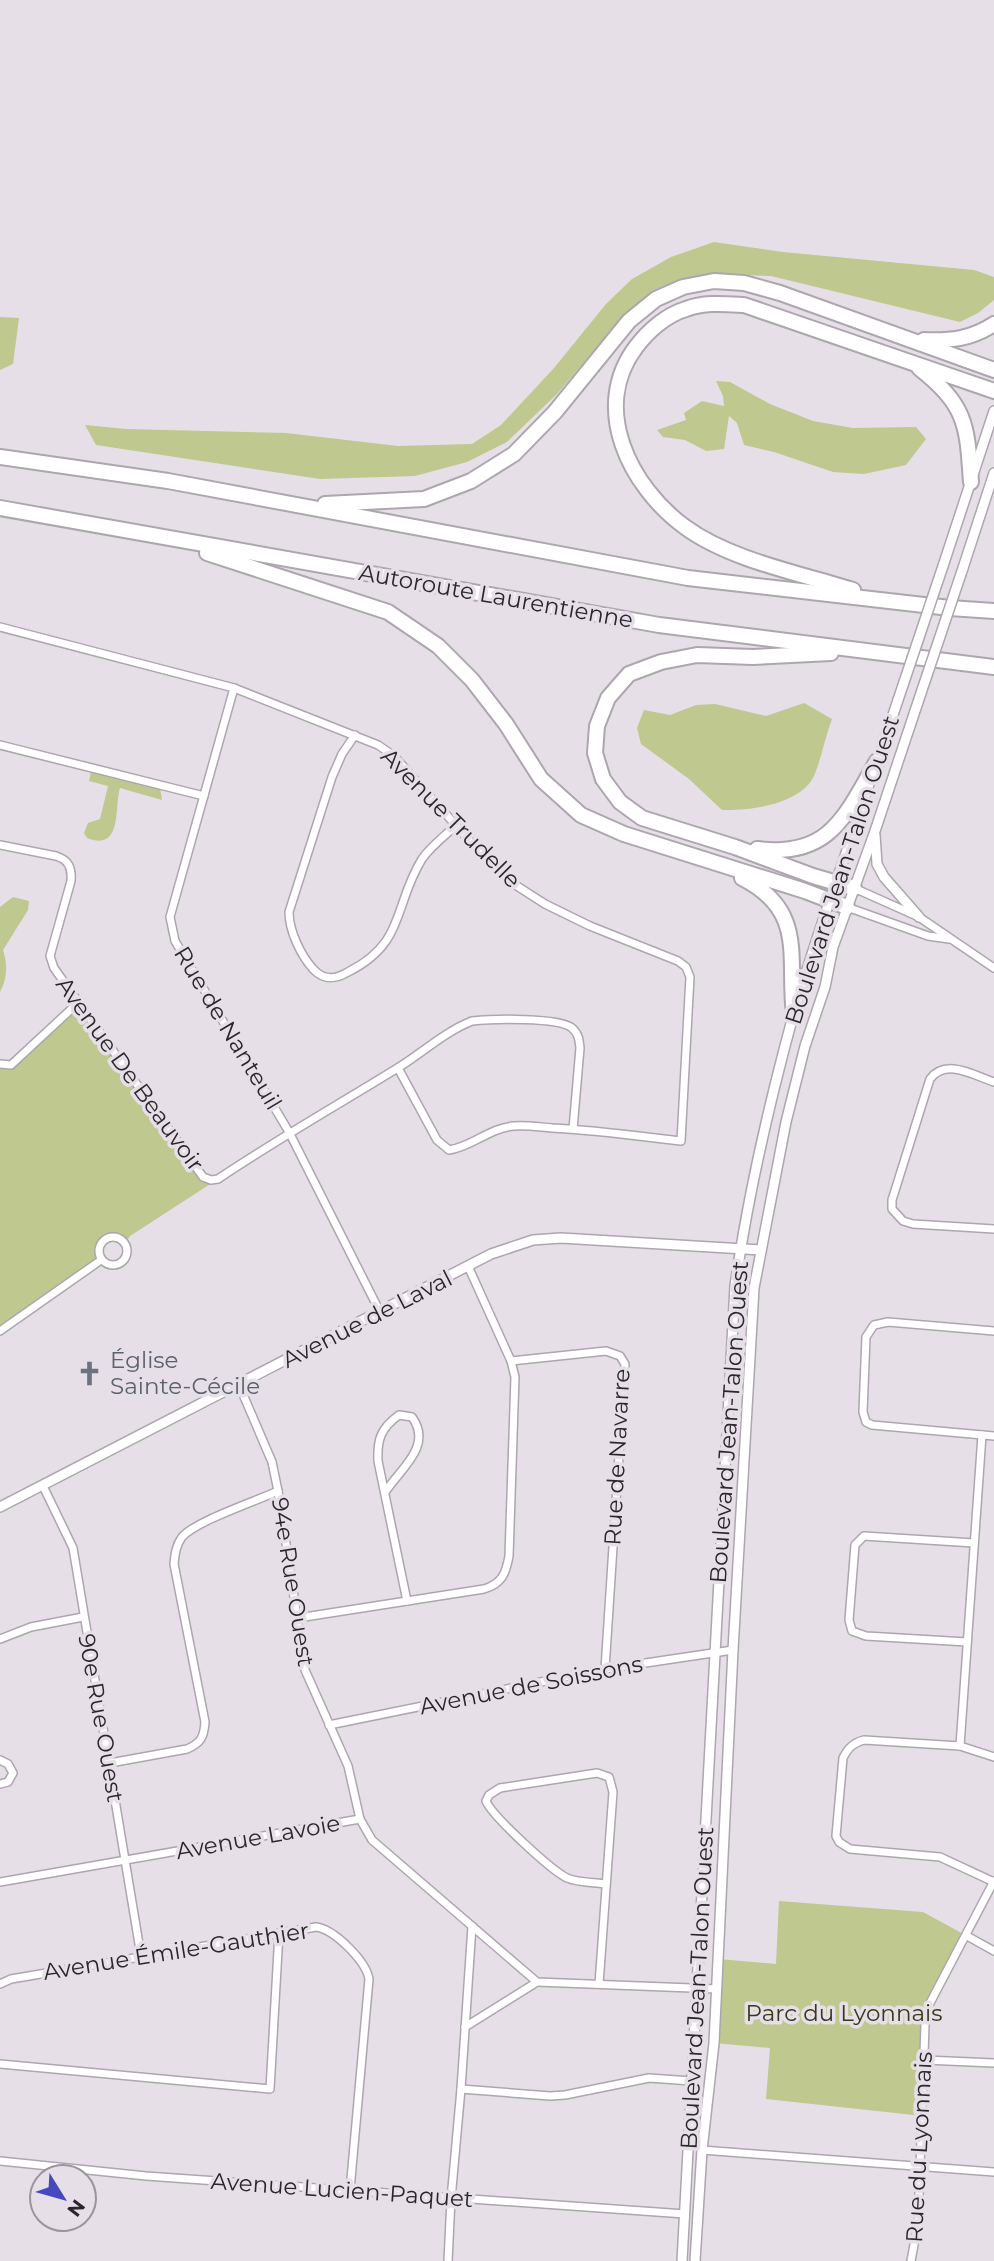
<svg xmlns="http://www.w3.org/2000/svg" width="994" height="2261" viewBox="0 0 994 2261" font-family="Montserrat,sans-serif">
<rect width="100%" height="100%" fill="#e6dfe8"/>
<g fill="#bfc88f">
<polygon points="714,242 783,252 974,270 994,277 994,300 978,313 960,322 771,276 711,274 656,289 618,322 557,394 507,442 467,462 415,476 320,479 96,445 85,425 126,429 286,433 398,446 472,444 501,425 554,368 606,304 632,279 671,257"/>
<polygon points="0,317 19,318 13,364 0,370"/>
<polygon points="716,381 730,382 770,404 813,421 853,428 916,427 926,439 906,465 864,474 833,472 774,452 744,445 737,423 729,416 724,449 706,451 685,440 663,437 657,430 686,420 684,413 702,401 724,406 723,396"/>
<path d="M804,703l28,16c-7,18 -10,38 -18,57 -13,28 -64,35 -92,34l-33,-31 -48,-35 -4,-16 7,-18 26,5 26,-10 19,-1 51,12z"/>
<path d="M91,771l69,17 2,12 -42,-12c-6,19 3,64 -33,50l-3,-5 4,-10 12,-4 8,-33 -19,-5z"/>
<path d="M13,897l16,4 -1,9 -25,40c5,16 4,28 -3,42v-85z"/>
<polygon points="80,1001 200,1175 218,1179 130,1236 125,1243 117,1238 106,1239 100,1247 101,1260 0,1331 0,1064 11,1065"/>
<polygon points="779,1901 923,1912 967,1936 930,2003 925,2025 923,2116 766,2099 770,2048 714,2043 719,1959 776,1964"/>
</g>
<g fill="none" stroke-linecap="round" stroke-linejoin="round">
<defs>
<g id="minor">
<path d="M0,627l234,61 144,57 16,11 100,112 23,18 28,18 45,22 88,35 8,6 4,10 -9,164c-43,-5 -86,-11 -129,-13 -13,-1 -26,-3 -38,-2 -25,2 -42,21 -65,24l-12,-10 -39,-72"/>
<polyline points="234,688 170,917 175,941 289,1132 380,1312"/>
<path d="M355,735l-13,19 -10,23 -43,135c0,19 12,44 25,58 11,11 22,9 34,2 58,-29 45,-66 74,-113 9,-13 23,-23 34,-34"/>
<polyline points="0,745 204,796"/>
<path d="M0,845l56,11c13,4 16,12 15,25l-21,75 4,12 149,209 8,3 7,-1c58,-39 118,-73 178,-110 25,-15 48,-37 76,-48 19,-2 87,-4 100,7 7,6 7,12 8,20l-7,81"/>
<polyline points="854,888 919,917 994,968"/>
<polyline points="847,907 928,936 949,939"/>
<polyline points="0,1064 11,1065 80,1001"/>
<path d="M994,1082c-21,-7 -48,-24 -64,-3l-38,121v9l11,12 10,3 81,5"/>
<circle cx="113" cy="1251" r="14"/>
<polyline points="0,1331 101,1260"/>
<polyline points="994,1331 888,1322 874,1325 866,1337 863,1412 866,1422 872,1425 994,1436"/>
<polyline points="511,1361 606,1351 620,1356 625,1364 605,1669"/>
<polyline points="239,1385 272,1462 278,1491 305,1670 348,1766 360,1819"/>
<polyline points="43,1486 73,1548 141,1956"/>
<path d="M386,1491c15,-23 47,-45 26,-74l-13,-2c-18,13 -22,24 -21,46l29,140"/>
<path d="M298,1618l186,-29c18,-5 22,-16 25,-33l6,-179 -4,-16 -43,-95"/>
<polyline points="0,1639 31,1627 83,1617"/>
<polyline points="967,1642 866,1636 852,1631 849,1620 855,1545 864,1536 974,1543"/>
<polyline points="329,1725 605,1669 733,1650"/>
<polyline points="960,1746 982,1435"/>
<polyline points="0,1760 8,1764 13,1773 8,1782 0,1784"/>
<path d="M110,1763l77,-14c14,-6 17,-12 18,-27l-31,-158c1,-10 2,-19 8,-27 14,-16 74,-36 96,-46"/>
<polyline points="0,1882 360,1819 372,1840 537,1982 717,1989"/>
<path d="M994,1882l-54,-25 -90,-8 -11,-7 -3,-6 7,-78c5,-10 10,-15 21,-18l96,6 34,11"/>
<polyline points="967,1936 994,1951"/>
<path d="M0,1984l11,-5 305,-52c18,2 50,34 53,52l-19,211"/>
<path d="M599,1984l14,-192 -4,-15 -12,-4 -97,15 -11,7 -3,6c6,15 65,69 81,77 12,5 27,4 39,6"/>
<polyline points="465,2027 537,1982"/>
<polyline points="925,2060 994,2063"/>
<polyline points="0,2064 270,2089 279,1933"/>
<polyline points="461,2089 550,2096 565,2095 649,2078 692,2081"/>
<polyline points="702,2150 994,2172"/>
<polyline points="0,2161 146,2176 685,2214"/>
<polyline points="448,2261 451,2199 461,2089 472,1926"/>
<polyline points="911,2261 918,2223 925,2025 930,2003 994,1881"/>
</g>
<g id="tertiary">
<polyline points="943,566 994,411"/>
<polyline points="963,568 994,473"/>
<polyline points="876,765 898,700"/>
<polyline points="875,835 877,864 884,877 919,917"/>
<polyline points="0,1507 491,1254 533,1240 561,1238 761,1250"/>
<path d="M682,2261l53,-975c13,-91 34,-182 58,-270 22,-78 51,-154 76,-232"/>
<polyline points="695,2261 702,2150 714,2043 733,1650 754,1288 786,1122 805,1046 825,987 833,947 875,831 918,702"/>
</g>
<g id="motorway">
<path d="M924,340c27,1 47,-1 70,-16"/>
<path d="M919,368c48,38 48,57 52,114"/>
<polyline points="0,457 168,481 688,578 950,608 994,611"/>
<polyline points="325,504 424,499 471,481 514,454 555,412 629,321 656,299 683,287 714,281 744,283 780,293 994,370"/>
<polyline points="0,508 659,625 994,667"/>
<polyline points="207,553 388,612 438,646 472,680 506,724 541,779 581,815 624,834 805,891 847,907"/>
<path d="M853,590c-54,-17 -123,-30 -168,-63 -55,-40 -95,-119 -49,-180 12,-16 30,-32 50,-38 18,-7 39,-5 58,-4l250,86"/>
<polyline points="831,653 753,657 697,655 661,662 629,674 608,698 597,726 595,753 603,779 620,802 642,818 735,847 813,876 854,888"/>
<path d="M757,849c73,9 88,-33 120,-88"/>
<path d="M742,878c65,33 45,79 52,137"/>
</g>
</defs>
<use href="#minor" stroke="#ada6ae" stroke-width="10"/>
<use href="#tertiary" stroke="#ada6ae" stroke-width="12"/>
<use href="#motorway" stroke="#ada6ae" stroke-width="18"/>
<use href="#minor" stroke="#fff" stroke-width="7"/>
<use href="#tertiary" stroke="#fff" stroke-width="9"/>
<use href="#motorway" stroke="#fff" stroke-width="14"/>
<defs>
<g id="tertiary-bridge">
<polyline points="898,700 943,566"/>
<polyline points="918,702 963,568"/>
</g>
</defs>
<use href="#tertiary-bridge" stroke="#ada6ae" stroke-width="12" stroke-linecap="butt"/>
<use href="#tertiary-bridge" stroke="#fff" stroke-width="9"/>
</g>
<defs>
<symbol id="church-bare" viewBox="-9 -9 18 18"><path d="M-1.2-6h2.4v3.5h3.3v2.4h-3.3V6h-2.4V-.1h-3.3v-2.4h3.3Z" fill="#6b7280" stroke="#e6dfe8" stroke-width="2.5" paint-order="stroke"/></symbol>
</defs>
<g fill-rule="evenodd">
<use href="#church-bare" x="72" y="1356" width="35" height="35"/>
</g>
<g text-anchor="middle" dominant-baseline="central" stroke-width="7" stroke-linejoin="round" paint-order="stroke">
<g font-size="23" fill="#29272a" stroke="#e6dfe8">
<text transform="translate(496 596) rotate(10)">Autoroute Laurentienne</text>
<text transform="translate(451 818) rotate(45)">Avenue Trudelle</text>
<text transform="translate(842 870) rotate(-72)">Boulevard Jean-Talon Ouest</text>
<text transform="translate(228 1028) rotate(59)">Rue de Nanteuil</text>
<text transform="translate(130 1074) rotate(54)">Avenue De Beauvoir</text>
<text transform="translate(367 1319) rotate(-27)">Avenue de Laval</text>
<text transform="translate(729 1422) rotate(-86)">Boulevard Jean-Talon Ouest</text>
<text transform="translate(617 1457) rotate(-87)">Rue de Navarre</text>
<text transform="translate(293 1582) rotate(81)">94e Rue Ouest</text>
<text transform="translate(531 1685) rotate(-11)">Avenue de Soissons</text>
<text transform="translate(101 1718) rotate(80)">90e Rue Ouest</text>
<text transform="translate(258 1837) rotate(-10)">Avenue Lavoie</text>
<text transform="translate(176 1951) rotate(-9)">Avenue Émile-Gauthier</text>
<text transform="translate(697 1988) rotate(-87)">Boulevard Jean-Talon Ouest</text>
<text transform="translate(919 2147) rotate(-87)">Rue du Lyonnais</text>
<text transform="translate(342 2190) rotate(4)">Avenue Lucien-Paquet</text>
</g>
<g font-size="23" fill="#5b616d" stroke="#e6dfe8" text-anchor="start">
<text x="110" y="1360">Église<tspan x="110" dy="26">Sainte-Cécile</tspan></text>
</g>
<g font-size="23" fill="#353918" stroke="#e6dfe8">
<text x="844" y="2013">Parc du Lyonnais</text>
</g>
</g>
<g transform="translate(63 2198) rotate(127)"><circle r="33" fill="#e6dfe8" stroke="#9a959c" stroke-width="2"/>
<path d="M0-5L12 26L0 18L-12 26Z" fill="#4648be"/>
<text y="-10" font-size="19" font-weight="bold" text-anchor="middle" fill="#29272a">N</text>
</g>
</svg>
